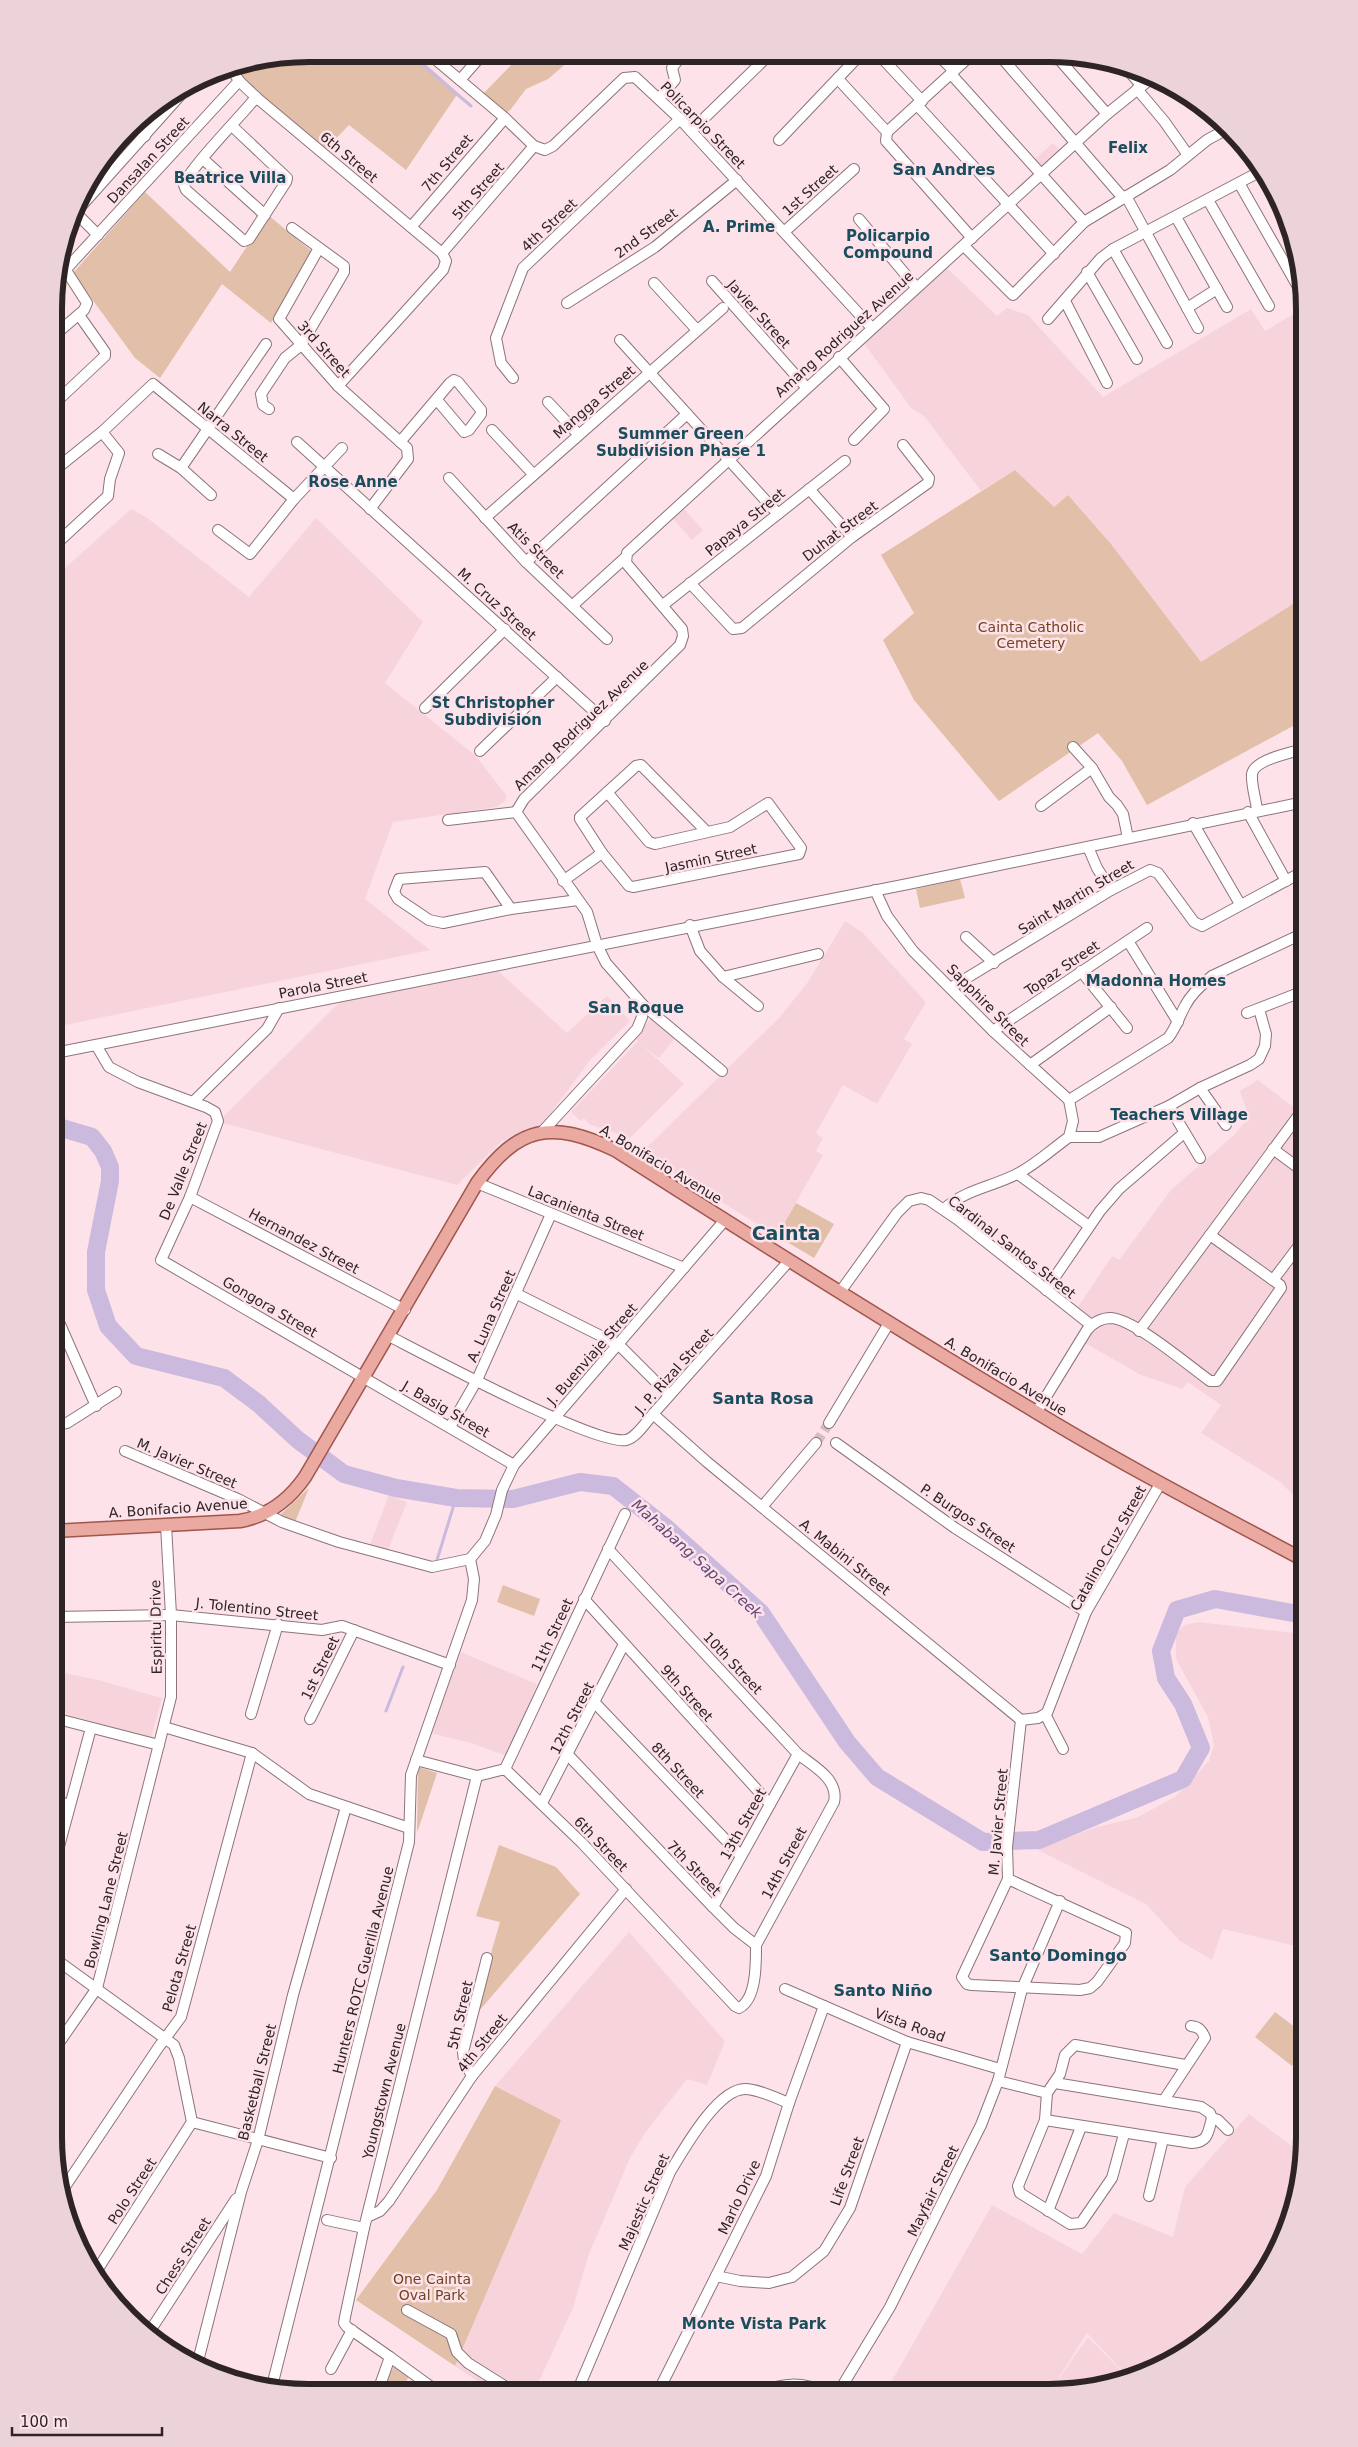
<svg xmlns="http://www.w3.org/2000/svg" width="1358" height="2447" viewBox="0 0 1358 2447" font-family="'DejaVu Sans',sans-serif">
<rect width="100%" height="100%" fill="#fde2e9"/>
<g fill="#f7d4dc">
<polygon points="1053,143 1064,154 1042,174 1032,162"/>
<polygon points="946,267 997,316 1007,308 1028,315 1103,397 1251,309 1265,331 1304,308 1304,597 1201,663 1111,544 1068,495 1054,507 1015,470 981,491 924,416 912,409 863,342"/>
<polygon points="131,509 146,517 249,597 316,518 423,622 385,683 476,756 506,795 505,801 496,807 393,822 365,899 430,950 55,1027 56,576"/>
<polygon points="684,509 703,530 692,540 673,519"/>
<polygon points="845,921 863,933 926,1002 904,1039 912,1044 877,1104 843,1085 816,1133 823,1138 816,1151 823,1155 777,1236 641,1153 779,1018 808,982"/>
<polygon points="497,970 567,1033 607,996 630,1021 592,1058 540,1127 509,1143 503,1140 457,1185 223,1123 224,1116 341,1001"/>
<polygon points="652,1017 676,1037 659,1058 643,1046 684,1084 630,1138 589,1124 584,1118 581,1121 571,1112 638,1041 635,1038"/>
<polygon points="1258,1080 1304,1115 1304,1505 1280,1482 1201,1433 1221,1405 1188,1382 1182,1389 1141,1375 1083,1342 1095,1325 1076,1310 1112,1256 1119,1260 1171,1190 1235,1134 1249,1117 1240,1091"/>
<polygon points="389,1495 407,1502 388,1550 370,1544"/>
<polygon points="1198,1622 1304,1634 1304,1948 1223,1929 1212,1960 1180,1941 1146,1904 1036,1849 1097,1827 1136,1818 1175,1797 1209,1761 1214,1745 1208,1717 1176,1659 1176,1635 1184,1625"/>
<polygon points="461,1652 537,1684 507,1756 471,1743 430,1733"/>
<polygon points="54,1671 98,1680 162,1698 151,1738 54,1711"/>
<polygon points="629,1932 725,2041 707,2085 687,2079 645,2133 630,2158 589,2254 573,2308 534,2392 494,2392 455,2366 560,2120 495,2086"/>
<polygon points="1249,2114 1304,2155 1285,2235 1252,2293 1204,2341 1131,2380 1087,2333 1051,2390 1088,2337 1130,2380 1049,2393 885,2393 992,2205 1082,2254 1114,2213 1173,2237 1185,2187"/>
</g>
<g fill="#e1bfa8">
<polygon points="309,54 414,54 458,93 406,170 349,125 324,151 238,77 239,68"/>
<polygon points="521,55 576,55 548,79 526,89 511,109 502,117 480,97"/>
<polygon points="145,192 230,272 268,215 315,254 271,323 222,284 160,378 135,358 73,273"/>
<polygon points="1015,470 1054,507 1068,495 1111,544 1201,662 1304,597 1304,720 1147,805 1122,761 1098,733 999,801 914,700 883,640 914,613 881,555"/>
<polygon points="960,879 965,898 920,908 916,889"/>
<polygon points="796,1203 834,1224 814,1258 777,1236"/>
<polygon points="309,1488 295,1522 279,1516"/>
<polygon points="503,1585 540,1599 534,1616 497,1602"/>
<polygon points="418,1767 437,1773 417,1833"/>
<polygon points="499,1845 556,1867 580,1894 472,2019 500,1922 476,1916"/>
<polygon points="1275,2012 1304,2034 1304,2051 1292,2066 1255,2037"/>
<polygon points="495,2086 561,2120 455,2366 356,2300 437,2190"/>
<polygon points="395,2364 409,2376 401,2391 394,2391 384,2387"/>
</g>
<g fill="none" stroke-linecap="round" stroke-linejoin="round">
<g stroke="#cbbade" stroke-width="3">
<polyline points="410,54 471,106"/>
<polyline points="437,1560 456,1498"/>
<polyline points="386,1711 403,1667"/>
</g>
<polyline stroke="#cbbade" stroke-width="18" points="55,1126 92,1137 103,1151 110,1167 110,1181 96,1252 96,1290 108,1326 136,1356 224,1378 259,1404 298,1440 344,1474 396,1488 456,1498 513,1499 580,1482 613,1486 664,1526 761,1613 847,1742 877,1777 983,1842 1039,1840 1183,1779 1201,1748 1183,1704 1166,1678 1161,1651 1177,1610 1215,1599 1304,1615"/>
<polyline stroke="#d4bcc2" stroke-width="10" stroke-dasharray="10 5" stroke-linecap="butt" points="816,1443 829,1423"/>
<defs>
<g id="minor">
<polyline points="429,54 505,118 534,146 545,150 553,146 624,78 635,77 680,119 871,327"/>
<polyline points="881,57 922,101"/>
<polyline points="941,58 954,71"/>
<polyline points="1002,58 1123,198"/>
<polyline points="1058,58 1107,114"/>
<polyline points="1126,68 1141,85"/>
<polyline points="232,69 239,81 257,98 442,253 446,261 443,270 338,386"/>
<polyline points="951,74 1084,222"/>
<polyline points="838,79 887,132 886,141 972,238"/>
<polyline points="460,80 482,55"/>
<polyline points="1137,89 1164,121 1188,155"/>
<polyline points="659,98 675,80 672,68 681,56"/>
<polyline points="917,105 1054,254"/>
<polyline points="135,125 145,136"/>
<path d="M232,126l55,52 -1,4 -37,57 -5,2 -58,-51 -2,-5c4,-15 55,-67 68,-83l5,-4"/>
<polyline points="691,131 767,57"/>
<polyline points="887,132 968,58"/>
<polyline points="779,140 858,57"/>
<polyline points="203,159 265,215"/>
<polyline points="1239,183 1301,292"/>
<polyline points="1126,196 1198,328"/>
<polyline points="1208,200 1269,306"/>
<polyline points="75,212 98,235"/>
<polyline points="76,212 186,89"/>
<polyline points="1176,217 1227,307"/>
<polyline points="859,219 916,287"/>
<polyline points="411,227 505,118"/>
<polyline points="784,232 854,169"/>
<polyline points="964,246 1013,295 1084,222 1170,170 1207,140 1227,129"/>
<polyline points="319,248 279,319 338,386 407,448 408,459 370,509"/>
<polyline points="1113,249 1167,343"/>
<polyline points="442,253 534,146"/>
<polyline points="67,268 239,81"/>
<polyline points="1087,272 1137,359"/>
<polyline points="712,281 806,387"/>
<polyline points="654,283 697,330"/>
<polyline points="1065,301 1107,383"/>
<polyline points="567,303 655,247 737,180"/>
<polyline points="1187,308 1217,289"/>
<polyline points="1048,319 1101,258 1113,249 1263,170"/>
<polyline points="56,334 84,310 87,303 60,261"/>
<polyline points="620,340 778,514"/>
<polyline points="839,357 884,409 854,440"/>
<polyline points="513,378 501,363 496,338 523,268 680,119"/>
<polyline points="56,402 105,356 105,352 79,315"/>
<polyline points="548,402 578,434"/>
<polyline points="269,409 263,405 261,394 285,358 301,345 344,272 344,266 292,228"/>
<polyline points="492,430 533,474"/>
<polyline points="297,442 605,721"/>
<polyline points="400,442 450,383 454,380 458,382 481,410 481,414 469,430 464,432 437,400"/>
<polyline points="158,454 181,468 211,495"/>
<polyline points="181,468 266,344"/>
<polyline points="56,469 102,432 153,384 294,499"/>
<polyline points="449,478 526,562 607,639"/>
<polyline points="809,489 852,537"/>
<polyline points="485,518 723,308"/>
<polyline points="218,530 250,554 294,499 342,448"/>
<polyline points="56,544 108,496 110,479 119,453 102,432"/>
<polyline points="526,562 687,414"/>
<polyline points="690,583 733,629 742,628 852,537 928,483 929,478 903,445"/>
<polyline points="573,605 626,557"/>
<polyline points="663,605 845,461"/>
<polyline points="425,708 505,629"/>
<polyline points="1073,747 1092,768 1109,797 1117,805 1123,814 1128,838"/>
<polyline points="480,751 557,677"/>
<polyline points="607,792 649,842 655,844 730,827 768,803 801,848 799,854 633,887 629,886 602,853 580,819 580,817 636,766 641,765 706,831"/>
<polyline points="1041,806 1092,768"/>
<path d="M1257,810c-1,-11 -6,-25 -5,-36 2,-14 40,-22 52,-25"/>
<polyline points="1248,812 1286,881"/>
<polyline points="448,820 516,812"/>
<polyline points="1193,823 1240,904"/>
<polyline points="1088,847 1097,868 1111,890"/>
<polyline points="563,881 602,853"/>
<polyline points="875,890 887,916 913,951 993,1031 1069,1100 1073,1121 1069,1137"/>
<polyline points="511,909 485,872 399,879 394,892 398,899 429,920 443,923 511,909 578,900"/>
<polyline points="690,925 700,951 723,977 758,1006"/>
<polyline points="966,937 994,963"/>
<polyline points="1128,941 1178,1022"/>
<polyline points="1081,971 1127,1028"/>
<polyline points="723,977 818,954"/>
<polyline points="952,987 1111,890 1150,870 1158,873 1194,922 1202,926 1304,871"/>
<polyline points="1247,1013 1304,991"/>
<polyline points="993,1031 1147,928"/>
<polyline points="96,1045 109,1067 138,1082 206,1107 215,1112 218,1121 190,1197 161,1260 514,1465"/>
<polyline points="55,1053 908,884 1304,802"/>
<polyline points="1030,1065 1111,1007"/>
<polyline points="722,1071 643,1005 606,963 597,945 587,912 516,812 524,799 680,645 683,636 682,629 626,563 627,553 1107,114 1153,77"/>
<polyline points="1200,1088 1226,1125"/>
<path d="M1069,1100l99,-62c8,-10 11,-21 17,-32 6,-12 16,-21 27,-30l92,-43"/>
<polyline points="193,1102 267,1029 279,1008"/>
<polyline points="1169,1106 1200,1158"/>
<polyline points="542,1132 637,1029 642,1017 643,1005"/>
<polyline points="1069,1137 1099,1137 1169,1106 1200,1088 1250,1065 1259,1059 1265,1046 1266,1034 1259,1009"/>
<polyline points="1273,1149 1304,1172"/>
<polyline points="1018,1174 1089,1226"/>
<polyline points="477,1183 684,1268"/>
<polyline points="190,1197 405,1310"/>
<path d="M944,1209c22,-20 48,-22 73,-35 18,-9 35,-25 52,-37"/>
<polyline points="1273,1280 1304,1239"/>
<polyline points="1046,1290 1100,1211 1119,1189 1184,1133"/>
<polyline points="840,1292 897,1213 909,1201 921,1198 929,1200 957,1219 1091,1325"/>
<polyline points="517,1294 619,1345 669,1395"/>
<polyline points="55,1313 96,1406"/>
<polyline points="1139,1331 1304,1108"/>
<path d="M389,1336c37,19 207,110 237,104 10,-2 20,-18 27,-26l136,-153"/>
<path d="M1036,1413l51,-83c6,-7 14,-12 24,-12 23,1 78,48 99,63h7l64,-93 -1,-3 -70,-50"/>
<polyline points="653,1414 707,1462 1021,1720"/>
<polyline points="829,1423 889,1323"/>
<polyline points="55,1426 67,1423 116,1392"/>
<polyline points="450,1427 477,1380 551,1214"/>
<polyline points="836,1443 955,1528 1086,1612"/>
<polyline points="125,1451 238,1499 282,1522 339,1542 432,1567 470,1559 485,1541 496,1515 502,1490 514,1465 725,1220"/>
<polyline points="762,1507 816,1443"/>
<path d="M608,1549l190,205c15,12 41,25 36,48l-78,143"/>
<polyline points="584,1599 770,1804"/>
<polyline points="54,1617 171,1615 322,1630 342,1626 450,1665"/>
<polyline points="595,1703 741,1856"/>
<polyline points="251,1714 278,1624"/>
<polyline points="1045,1714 1063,1749"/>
<polyline points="54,1718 159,1745"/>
<polyline points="310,1719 354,1630"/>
<polyline points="1021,1720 1038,1718 1047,1713 1086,1612 1160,1484"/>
<polyline points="164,1727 252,1753 309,1794 409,1828"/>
<path d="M416,1760l61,16 28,-7 77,74 153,163 4,2c18,-9 17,-46 17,-63l-22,-17 -21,-21 -144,-151"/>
<polyline points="505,1769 625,1514"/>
<polyline points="54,1803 69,1804"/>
<polyline points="542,1803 624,1644"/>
<polyline points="54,1865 91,1728"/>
<polyline points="1008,1879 1126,1933 1125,1943 1097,1982 1090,1988 1080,1990 972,1985 967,1984 962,1977 1008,1879 1007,1847 1021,1720"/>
<polyline points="713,1907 798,1754"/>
<polyline points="54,1958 174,2045 179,2058 192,2122 331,2158"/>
<polyline points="785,1989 907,2042 1000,2069"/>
<polyline points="54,2050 97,1988 171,1697 171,1615 166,1525"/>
<polyline points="472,2076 464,2061 463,2052 487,1958"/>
<polyline points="998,2081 1047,2093"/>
<polyline points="1055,2083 1201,2107 1210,2113 1212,2118 1218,2120 1228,2130"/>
<path d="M1164,2100l41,-62c-3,-8 -6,-11 -14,-12"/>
<polyline points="1299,2105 1304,2099"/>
<path d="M1045,2120l147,23c16,-1 16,-10 20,-25"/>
<polyline points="1124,2134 1112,2178 1081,2223 1070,2224 1020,2193 1018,2186 1045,2120 1047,2093 1060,2074 1065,2055 1075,2045 1185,2065"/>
<polyline points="62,2191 158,2048 181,2017 252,1753"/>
<polyline points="1149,2196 1163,2139"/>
<polyline points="1048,2211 1081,2127"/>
<polyline points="367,2217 380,2211 389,2201 472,2076 626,1889"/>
<polyline points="327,2220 364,2228"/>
<polyline points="94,2275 192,2122"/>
<polyline points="716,2276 740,2281 769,2283 792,2277 824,2251 850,2208 907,2042"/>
<polyline points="407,2310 451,2334 457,2352 468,2363 514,2392"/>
<polyline points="148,2334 236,2199"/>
<polyline points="390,2357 437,2391"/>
<polyline points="197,2365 241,2192 258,2140 293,1995 346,1807"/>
<polyline points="331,2369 352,2330"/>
<polyline points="271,2390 409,1842 411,1775 472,1600 474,1579 470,1559"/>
<polyline points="378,2391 390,2357 347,2327 344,2323 345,2317 364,2228 477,1776"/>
<path d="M577,2392l93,-220c13,-21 47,-83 75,-83 13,0 31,9 44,14"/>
<polyline points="658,2392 766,2176 789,2103 824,2006"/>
<path d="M758,2392c23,-8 44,-12 66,1"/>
<polyline points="838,2393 890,2307 981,2125 998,2081 1022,1989 1060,1901"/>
</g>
<path id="major" d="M54,1531l186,-10c28,-5 49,-21 65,-44l172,-294c42,-58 75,-63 138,-33 139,89 279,177 421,262 87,53 178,100 268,148"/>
</defs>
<use href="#minor" stroke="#8c747a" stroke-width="12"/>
<use href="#major" stroke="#9f564d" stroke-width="15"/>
<use href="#minor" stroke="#fff" stroke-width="10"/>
<use href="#major" stroke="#eaaaa1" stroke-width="12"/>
</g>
<g text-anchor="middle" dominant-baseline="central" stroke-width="5" stroke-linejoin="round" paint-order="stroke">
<g font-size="14" fill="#2e2426" stroke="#fde2e9">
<text transform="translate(703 125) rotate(46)">Policarpio Street</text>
<text transform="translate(349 157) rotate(40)">6th Street</text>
<text transform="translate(148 160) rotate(-47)">Dansalan Street</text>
<text transform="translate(447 163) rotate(-50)">7th Street</text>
<text transform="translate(810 190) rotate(-42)">1st Street</text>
<text transform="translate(478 191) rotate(-49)">5th Street</text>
<text transform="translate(549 225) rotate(-43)">4th Street</text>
<text transform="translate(646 233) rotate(-36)">2nd Street</text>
<text transform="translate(759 314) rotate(48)">Javier Street</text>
<text transform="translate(844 334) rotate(-42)">Amang Rodriguez Avenue</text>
<text transform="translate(324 349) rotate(48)">3rd Street</text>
<text transform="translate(594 402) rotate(-41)">Mangga Street</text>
<text transform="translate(233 432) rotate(39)">Narra Street</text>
<text transform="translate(745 522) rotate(-39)">Papaya Street</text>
<text transform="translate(840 531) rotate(-37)">Duhat Street</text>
<text transform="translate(536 550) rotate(45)">Atis Street</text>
<text transform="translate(497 604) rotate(42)">M. Cruz Street</text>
<text transform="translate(581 725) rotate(-44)">Amang Rodriguez Avenue</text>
<text transform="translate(711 858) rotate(-12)">Jasmin Street</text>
<text transform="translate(1076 897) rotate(-31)">Saint Martin Street</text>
<text transform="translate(1062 968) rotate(-34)">Topaz Street</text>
<text transform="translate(323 985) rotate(-11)">Parola Street</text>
<text transform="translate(988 1005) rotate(45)">Sapphire Street</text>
<text transform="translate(661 1164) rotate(31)">A. Bonifacio Avenue</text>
<text transform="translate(183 1171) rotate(-68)">De Valle Street</text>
<text transform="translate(586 1213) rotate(22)">Lacanienta Street</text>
<text transform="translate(304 1241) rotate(28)">Hernandez Street</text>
<text transform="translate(1012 1247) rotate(38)">Cardinal Santos Street</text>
<text transform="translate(270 1307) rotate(30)">Gongora Street</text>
<text transform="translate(491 1316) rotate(-66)">A. Luna Street</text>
<text transform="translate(592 1354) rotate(-49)">J. Buenviaje Street</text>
<text transform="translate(674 1371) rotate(-48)">J. P. Rizal Street</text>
<text transform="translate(1006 1376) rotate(31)">A. Bonifacio Avenue</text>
<text transform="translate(446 1409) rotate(30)">J. Basig Street</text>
<text transform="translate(187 1463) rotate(23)">M. Javier Street</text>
<text transform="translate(178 1508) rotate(-4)">A. Bonifacio Avenue</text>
<text transform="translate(968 1518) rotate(34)">P. Burgos Street</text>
<text transform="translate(1108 1548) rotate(-61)">Catalino Cruz Street</text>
<text transform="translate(845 1557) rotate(39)">A. Mabini Street</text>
<text transform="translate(257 1609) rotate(6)">J. Tolentino Street</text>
<text transform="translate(156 1627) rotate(-91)">Espiritu Drive</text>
<text transform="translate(552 1635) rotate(-65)">11th Street</text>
<text transform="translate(733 1663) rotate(47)">10th Street</text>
<text transform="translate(320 1668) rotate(-64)">1st Street</text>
<text transform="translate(687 1693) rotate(48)">9th Street</text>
<text transform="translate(572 1718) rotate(-63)">12th Street</text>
<text transform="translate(678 1770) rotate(47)">8th Street</text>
<text transform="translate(998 1822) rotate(-85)">M. Javier Street</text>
<text transform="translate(743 1824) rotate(-61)">13th Street</text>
<text transform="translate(601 1844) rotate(46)">6th Street</text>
<text transform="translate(784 1863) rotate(-62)">14th Street</text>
<text transform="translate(694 1868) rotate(46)">7th Street</text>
<text transform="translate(106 1900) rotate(-76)">Bowling Lane Street</text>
<text transform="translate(179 1968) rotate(-74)">Pelota Street</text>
<text transform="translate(363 1970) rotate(-76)">Hunters ROTC Guerilla Avenue</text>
<text transform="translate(460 2015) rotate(-77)">5th Street</text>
<text transform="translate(910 2025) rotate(20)">Vista Road</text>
<text transform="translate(482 2043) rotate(-51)">4th Street</text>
<text transform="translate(257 2082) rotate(-76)">Basketball Street</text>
<text transform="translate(384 2091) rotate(-76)">Youngstown Avenue</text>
<text transform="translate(847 2171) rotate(-70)">Life Street</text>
<text transform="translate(132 2191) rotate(-57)">Polo Street</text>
<text transform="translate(933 2191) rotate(-64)">Mayfair Street</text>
<text transform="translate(739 2197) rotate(-65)">Marlo Drive</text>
<text transform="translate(644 2202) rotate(-66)">Majestic Street</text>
<text transform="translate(183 2256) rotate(-57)">Chess Street</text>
</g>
<g font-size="14" fill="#72441e" stroke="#fde2e9">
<text x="1031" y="627">Cainta Catholic<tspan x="1031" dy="16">Cemetery</tspan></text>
<text x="432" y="2279">One Cainta<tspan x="432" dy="16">Oval Park</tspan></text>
</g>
<g font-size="15" font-weight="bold" fill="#1a4d5d" stroke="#fde2e9">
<text x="1128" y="148">Felix</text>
<text x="230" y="178">Beatrice Villa</text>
<text x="739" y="227">A. Prime</text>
<text x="888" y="236">Policarpio<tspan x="888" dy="17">Compound</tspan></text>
<text x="681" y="434">Summer Green<tspan x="681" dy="17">Subdivision Phase 1</tspan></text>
<text x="353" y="482">Rose Anne</text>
<text x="493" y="703">St Christopher<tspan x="493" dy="17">Subdivision</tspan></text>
<text x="1156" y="981">Madonna Homes</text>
<text x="1179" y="1115">Teachers Village</text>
<text x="754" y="2324">Monte Vista Park</text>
</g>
<g font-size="15" font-style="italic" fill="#604879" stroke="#fde2e9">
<text transform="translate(697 1559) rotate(42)">Mahabang Sapa Creek</text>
</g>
<g font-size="16" font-weight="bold" fill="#1a4d5d" stroke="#fde2e9">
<text x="944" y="169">San Andres</text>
<text x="636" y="1007">San Roque</text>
<text x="763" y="1398">Santa Rosa</text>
<text x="1058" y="1955">Santo Domingo</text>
<text x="883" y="1990">Santo Niño</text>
</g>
<g font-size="19" font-weight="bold" fill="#1a4d5d" stroke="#fde2e9">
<text x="786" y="1233">Cainta</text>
</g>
</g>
<path d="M0 0H1358V2447H0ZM309 62H1049A247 247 0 0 1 1296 309V2137A247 247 0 0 1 1049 2384H309A247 247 0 0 1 62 2137V309A247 247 0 0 1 309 62Z" fill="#ecd3d9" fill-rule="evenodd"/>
<path fill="none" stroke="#2e2426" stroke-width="6" d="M309 62H1049A247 247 0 0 1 1296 309V2137A247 247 0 0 1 1049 2384H309A247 247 0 0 1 62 2137V309A247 247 0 0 1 309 62Z"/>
<path d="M12 2427v8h150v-8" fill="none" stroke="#2e2426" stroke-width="2.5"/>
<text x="20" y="2427" font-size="15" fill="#2e2426" stroke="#fde2e9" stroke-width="4" paint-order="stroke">100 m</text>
</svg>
